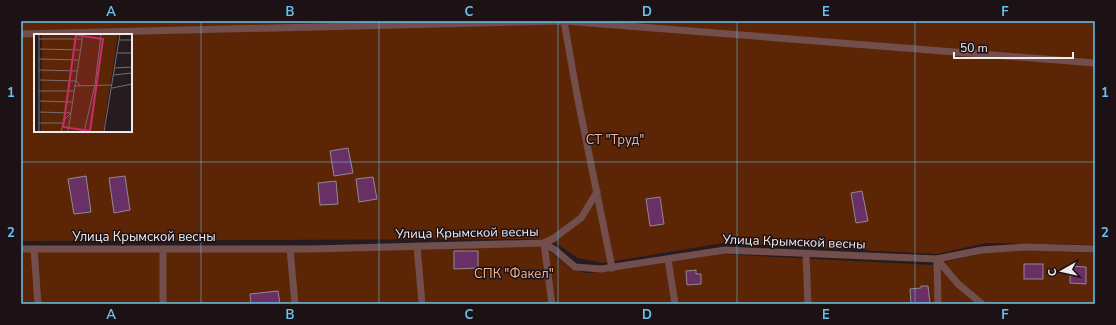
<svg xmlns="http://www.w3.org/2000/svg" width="1116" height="325" viewBox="0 0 1116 325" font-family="'Nunito Sans',sans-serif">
<rect width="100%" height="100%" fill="#261b1f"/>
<g fill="#5c2506" fill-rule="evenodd">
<path d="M21,21h1074v224l-109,-2 -49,11 -214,-11 -120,20 -25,-5 -21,-14 -16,-5 -520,2zM35,35h96v96h-96z"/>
<polygon points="544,243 552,304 21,304 21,249"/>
<polygon points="548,250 571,269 586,273 611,271 721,254 931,265 984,253 1023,250 1095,253 1095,304 556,304"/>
</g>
<g fill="#693066" stroke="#928991">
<polygon points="348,148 353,173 334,176 330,151"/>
<polygon points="86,176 91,212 74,214 68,179"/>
<polygon points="125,176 130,210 114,213 109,178"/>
<polygon points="373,177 377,199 359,202 356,179"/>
<polygon points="336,181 338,204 320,205 318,183"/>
<polygon points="862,191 868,221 856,223 851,193"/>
<polygon points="660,197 664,224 650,226 646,199"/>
<polygon points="454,251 478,251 478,268 454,269"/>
<rect x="1024" y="264" width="19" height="15"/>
<polygon points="1070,266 1086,267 1086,284 1070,283"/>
<polygon points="696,270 696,274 701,274 701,284 687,285 686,271"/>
<polygon points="921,286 928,286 930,303 911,304 910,289 921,288"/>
<polygon points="278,291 280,304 251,304 250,294"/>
</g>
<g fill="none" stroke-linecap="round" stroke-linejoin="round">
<g stroke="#724e4d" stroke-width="7">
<polyline points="564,21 577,95 612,268"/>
<polyline points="21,34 564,21 1095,63"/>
<polyline points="417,246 422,304"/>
<polyline points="21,249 311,249 544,243 555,250 575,267 601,269 725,250 937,259 982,250 1025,247 1095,249"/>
<polyline points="34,249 38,304"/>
<polyline points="290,249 295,304"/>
<polyline points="806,254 808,304"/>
<polyline points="668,259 675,304"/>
<polyline points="937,259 958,284 982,304"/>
<polyline points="937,259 938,304"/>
<polyline points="163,304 163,249"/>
<polyline points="552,304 544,243 554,238 581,218 597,192"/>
</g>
</g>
<path fill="none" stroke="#66c4ef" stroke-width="1" stroke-opacity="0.55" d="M201,21v283M379,21v283M558,21v283M737,21v283M915,21v283M21,162h1074"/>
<g text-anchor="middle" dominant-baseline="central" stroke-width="3" stroke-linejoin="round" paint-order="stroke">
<g font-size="13" fill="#f2b296" stroke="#1c1216">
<text x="615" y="140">СТ "Труд"</text>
<text x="514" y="274">СПК "Факел"</text>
</g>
<g font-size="13" fill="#f1eaed" stroke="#1c1216">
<text transform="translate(467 233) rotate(-1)">Улица Крымской весны</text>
<text x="144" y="237">Улица Крымской весны</text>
<text transform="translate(794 242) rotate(2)">Улица Крымской весны</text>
</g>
</g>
<g transform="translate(34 34)">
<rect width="98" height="98" fill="#261b1f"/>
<path d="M8,0h41l-5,36 5,-36h35l-15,98h-34l1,-8 -2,8h-27z" fill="#5c2506"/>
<path fill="none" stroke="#776e71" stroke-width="1" d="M5,5h43M85,6h13M6,15l40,1M83,19h15M5,25l40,1M81,34l17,-1M5,36l39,1M80,41l18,-2M6,46l37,1 3,5M40,52l38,-1M78,54l20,-4M5,57h35M6,67l33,1M5,78l32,1M5,89h24M5,98v-98M27,98l3,-12 6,-6M34,98l15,-98M50,98l11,-47 6,-51M70,98l16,-98"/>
<path fill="#c72d6a" fill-opacity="0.15" stroke="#c72d6a" stroke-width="2" d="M42,1l27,4 -13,92 -27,-4z"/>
<rect width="98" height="98" fill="none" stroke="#f1eaed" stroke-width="2"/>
</g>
<rect width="1116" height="325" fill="none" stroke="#1c1216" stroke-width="44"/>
<g transform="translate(1062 271) rotate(262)" stroke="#1c1216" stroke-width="3" paint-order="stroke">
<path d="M0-3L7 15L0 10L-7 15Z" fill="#f1eaed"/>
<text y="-6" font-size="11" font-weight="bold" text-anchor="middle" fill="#f1eaed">С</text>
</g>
<path d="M954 52v6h119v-6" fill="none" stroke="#f1eaed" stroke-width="2"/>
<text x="960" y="52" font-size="12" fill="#f1eaed" stroke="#1c1216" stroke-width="3" paint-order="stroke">50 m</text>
<rect x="22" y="22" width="1072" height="281" fill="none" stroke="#66c4ef" stroke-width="1.5"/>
<g font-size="13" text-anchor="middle" font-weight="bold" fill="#66c4ef">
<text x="111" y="16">A</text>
<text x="290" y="16">B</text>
<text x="469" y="16">C</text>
<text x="647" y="16">D</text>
<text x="826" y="16">E</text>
<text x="1005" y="16">F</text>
<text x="11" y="97">1</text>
<text x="1105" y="97">1</text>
<text x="11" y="237">2</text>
<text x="1105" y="237">2</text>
<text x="111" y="319">A</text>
<text x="290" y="319">B</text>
<text x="469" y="319">C</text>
<text x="647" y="319">D</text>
<text x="826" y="319">E</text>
<text x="1005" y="319">F</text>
</g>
</svg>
